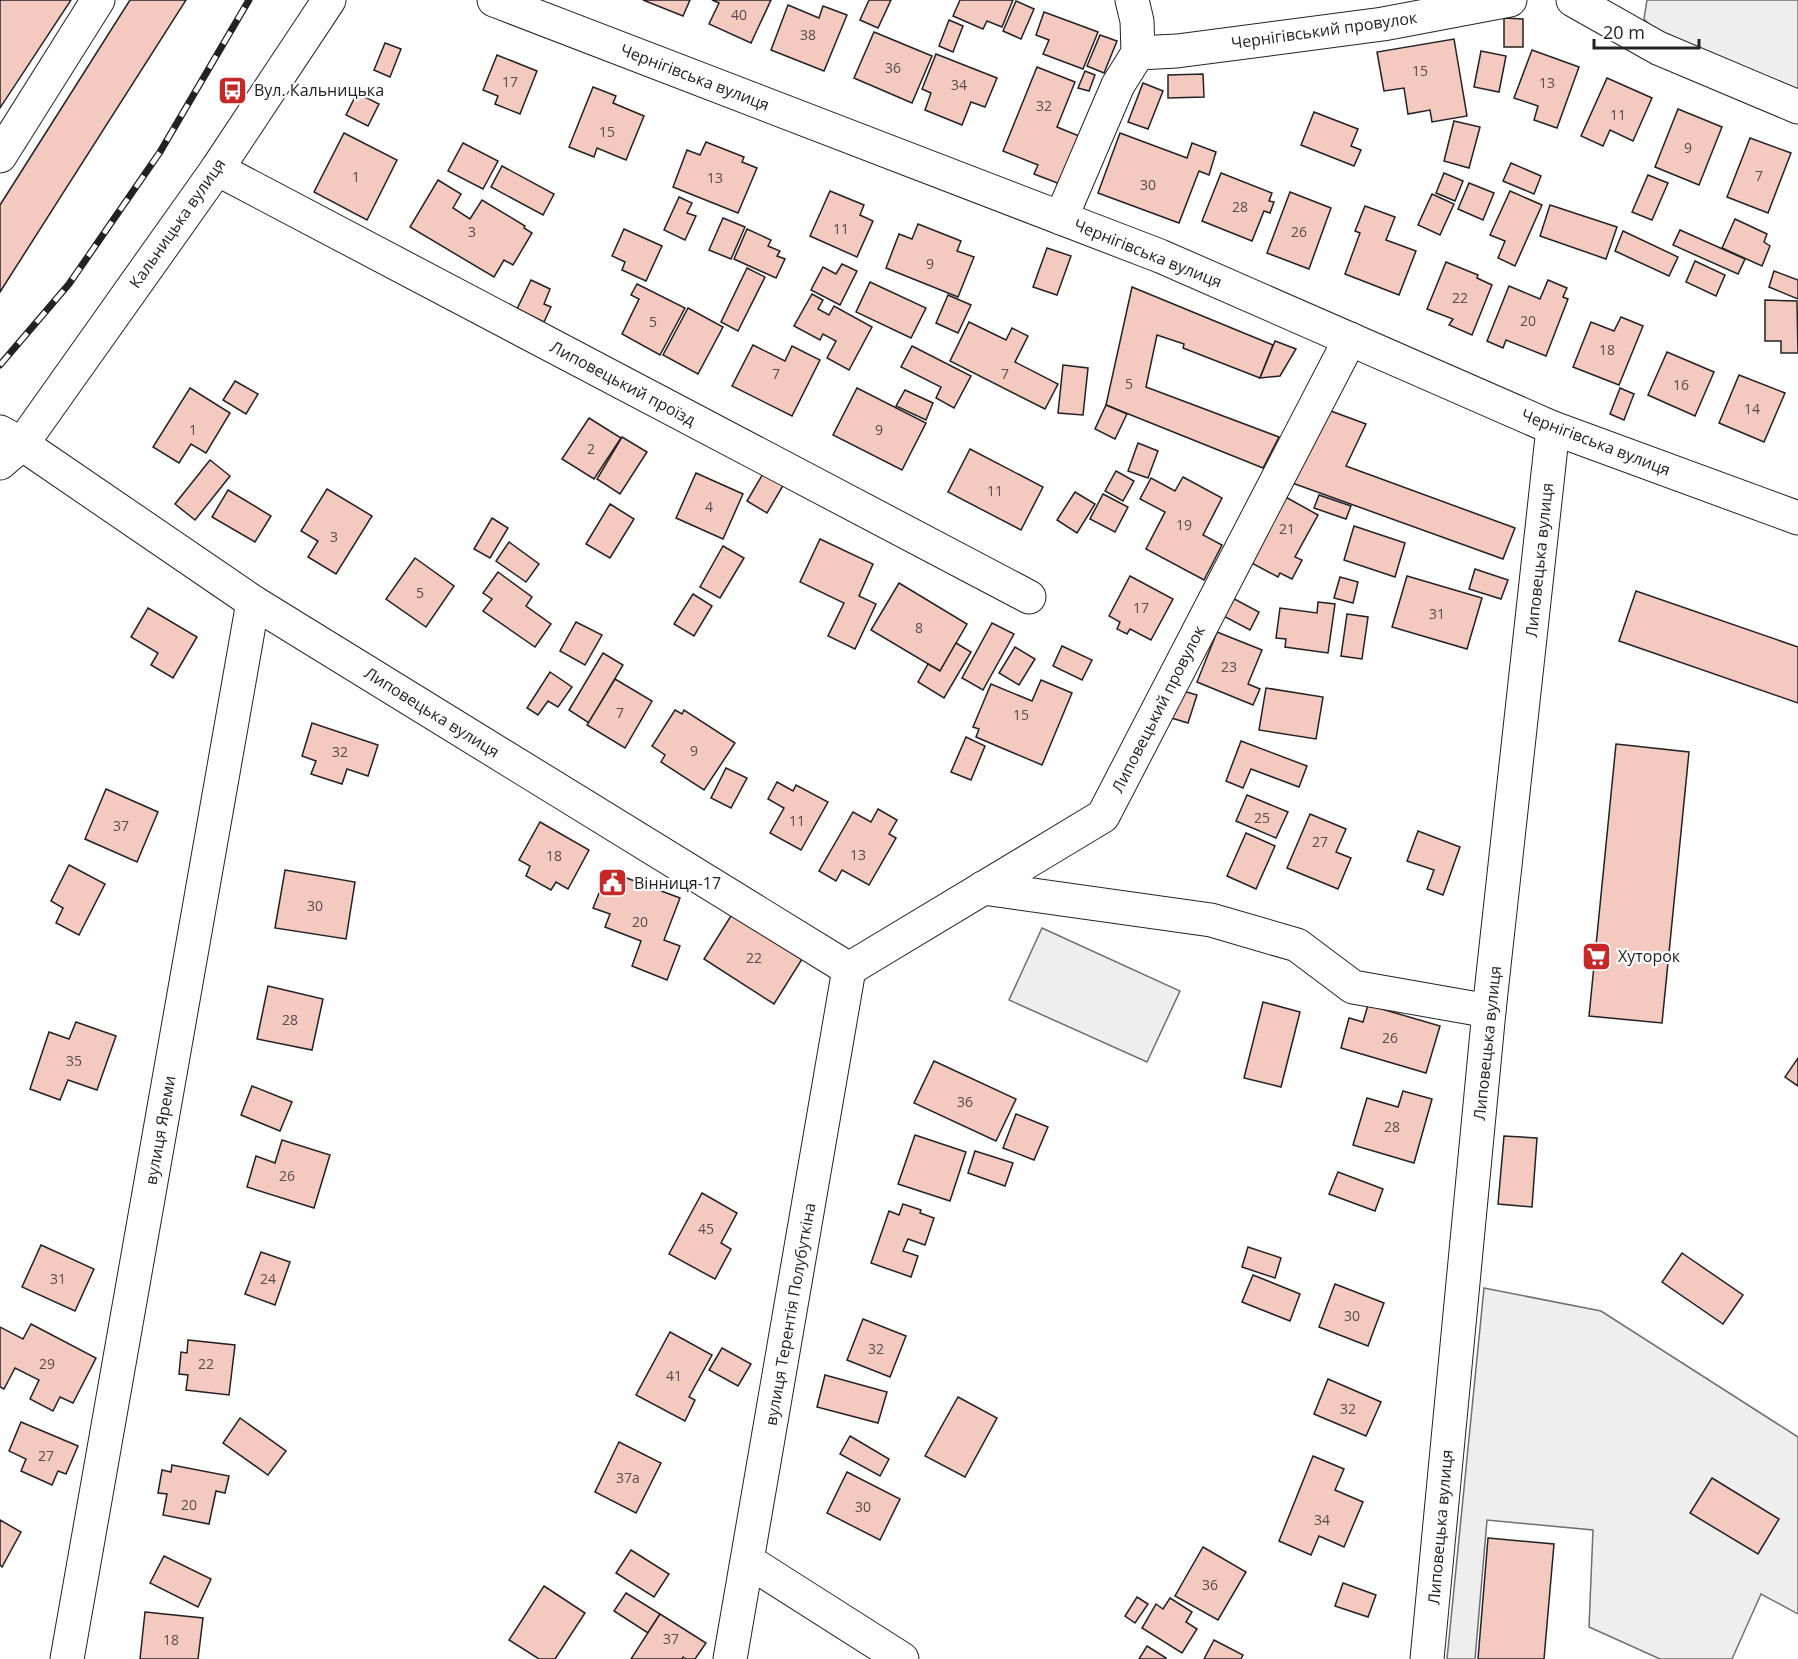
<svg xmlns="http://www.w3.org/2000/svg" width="1798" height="1659" viewBox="0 0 1798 1659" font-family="'Open Sans',sans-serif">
<rect width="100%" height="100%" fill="#fff"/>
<g fill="#eee" stroke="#6f6f6f" stroke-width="1.5">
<polygon points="1647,0 1798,0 1798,97 1666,42 1644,19"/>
<polygon points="1042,928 1180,991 1147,1062 1009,1000"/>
<polygon points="1484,1288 1601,1311 1798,1437 1798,1614 1761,1594 1732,1659 1660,1659 1589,1627 1593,1530 1487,1520 1475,1659 1447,1659"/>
</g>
<g fill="#f3c9c0" stroke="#222" stroke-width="1.5">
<polygon points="0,0 71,0 0,108"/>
<polygon points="130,0 186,0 0,292 0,205"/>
<polygon points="643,0 690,0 683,16"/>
<polygon points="712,0 771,0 751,43 709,24 719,3"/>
<polygon points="869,0 891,0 878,28 860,20"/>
<polygon points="960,0 1013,0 1002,27 987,21 983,29 953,16"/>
<polygon points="1016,1 1034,9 1021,39 1003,31"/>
<polygon points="788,5 819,18 823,6 847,15 824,71 771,50"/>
<polygon points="1044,12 1098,32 1083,69 1043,54 1049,40 1036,35"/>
<polygon points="1504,18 1523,19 1523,47 1504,47"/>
<polygon points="949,20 963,26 953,52 939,46"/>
<polygon points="874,32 932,56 912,103 854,78"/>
<polygon points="1100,35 1117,41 1104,73 1087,66"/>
<polygon points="1454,39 1467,116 1432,122 1430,110 1408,114 1404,88 1384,91 1377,52"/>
<polygon points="385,43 401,49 390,77 374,70"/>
<polygon points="1532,50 1579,67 1557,128 1534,120 1538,106 1514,98"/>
<polygon points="1481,51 1506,56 1499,92 1474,87"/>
<polygon points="936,54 997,78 985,107 971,102 962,125 925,110 931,93 922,89"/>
<polygon points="497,55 537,71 520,114 495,104 498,96 483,90"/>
<polygon points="1037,67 1075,82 1057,127 1079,136 1060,184 1034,174 1038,165 1003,151"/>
<polygon points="1085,71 1095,75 1089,91 1078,88"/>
<polygon points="1203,74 1204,97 1168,98 1168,75"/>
<polygon points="1607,78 1652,98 1633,141 1610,130 1603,146 1581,136"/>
<polygon points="1143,83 1163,91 1148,129 1128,122"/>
<polygon points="593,87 616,96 613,103 644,116 626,160 597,148 594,157 569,147"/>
<polygon points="357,93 379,104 368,126 346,115"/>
<polygon points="1678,109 1722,127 1699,185 1655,167"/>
<polygon points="1314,112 1358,129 1351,146 1361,150 1354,166 1301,145"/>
<polygon points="1454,121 1480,127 1469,168 1444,161"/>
<polygon points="344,133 397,160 367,220 314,192"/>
<polygon points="1120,133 1187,158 1192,143 1216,152 1209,175 1199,171 1179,223 1098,193"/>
<polygon points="1750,138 1791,153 1768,213 1727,197"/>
<polygon points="706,142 744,157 742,162 757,168 738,213 673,187 687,150 700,155"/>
<polygon points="463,143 498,161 483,189 448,171"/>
<polygon points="1511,163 1541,176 1534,194 1503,181"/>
<polygon points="502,166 554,194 543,215 491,187"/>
<polygon points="1221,173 1272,193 1269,201 1274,202 1270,213 1264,211 1252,241 1202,221"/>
<polygon points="1444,173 1463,181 1455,201 1436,193"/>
<polygon points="1648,175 1668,183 1652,220 1632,212"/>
<polygon points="438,180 461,194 453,208 470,219 482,200 525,226 524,228 532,233 513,265 504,260 494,277 410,227"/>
<polygon points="1469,183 1494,193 1483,220 1458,209"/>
<polygon points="830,191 864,205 860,215 873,221 857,257 810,236"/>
<polygon points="1510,191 1542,205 1515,266 1498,258 1505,241 1490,235"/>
<polygon points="1290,192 1331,208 1309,269 1267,253"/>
<polygon points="1432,194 1454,204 1440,235 1418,225"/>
<polygon points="679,197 692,203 687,213 696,216 685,240 664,230"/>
<polygon points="1550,205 1617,227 1606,259 1540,236"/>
<polygon points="1365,206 1395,217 1386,240 1416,251 1399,295 1345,274 1360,233 1355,231"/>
<polygon points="723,218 745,227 731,259 709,250"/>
<polygon points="1735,219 1767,234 1764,242 1770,246 1762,266 1722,248"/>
<polygon points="918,224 961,241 957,251 974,257 958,297 886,268 899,234 912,239"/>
<polygon points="624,229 662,246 646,281 622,270 625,262 612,256"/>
<polygon points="747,229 771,240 768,246 780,251 777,256 785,259 776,278 734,259"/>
<polygon points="1680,230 1745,259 1738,274 1673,245"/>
<polygon points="1623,231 1678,257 1669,276 1615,251"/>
<polygon points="1047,248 1071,256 1057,295 1033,287"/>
<polygon points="1695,261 1725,275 1716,296 1686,282"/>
<polygon points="1446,262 1478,275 1477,278 1492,285 1472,335 1449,325 1453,319 1427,309"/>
<polygon points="842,264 857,271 840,305 811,290 823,267 836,274"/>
<polygon points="747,268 765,277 738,331 721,322"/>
<polygon points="1774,271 1798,280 1798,299 1769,287"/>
<polygon points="531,280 550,289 544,304 551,307 544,322 517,309"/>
<polygon points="1548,280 1567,288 1563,297 1568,299 1546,356 1506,340 1503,348 1487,341 1509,286 1540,299"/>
<polygon points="870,282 926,308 911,338 856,312"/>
<polygon points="637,284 685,308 660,355 622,334 639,299 631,295"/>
<polygon points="1132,287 1273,345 1260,378 1183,348 1184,344 1157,335 1146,387 1279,437 1263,468 1106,405"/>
<polygon points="812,294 823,300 818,309 829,315 834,306 872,327 849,370 827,358 836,341 823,334 820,340 794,326"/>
<polygon points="948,295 971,305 958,333 936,323"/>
<polygon points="1765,300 1797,301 1798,353 1781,353 1781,341 1765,341"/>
<polygon points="688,308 723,327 698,374 663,355"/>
<polygon points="1621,317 1643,326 1619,385 1573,367 1591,322 1614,331"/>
<polygon points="969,322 1006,340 1012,328 1028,336 1015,362 1058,384 1045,409 950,361"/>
<polygon points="1275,341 1296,349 1280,376 1260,378"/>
<polygon points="753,345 785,361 792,346 820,360 792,416 732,386"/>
<polygon points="912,346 971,376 954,408 936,398 941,387 901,367"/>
<polygon points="1667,352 1714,372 1695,416 1648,395"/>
<polygon points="1063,365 1088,368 1083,415 1058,413"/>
<polygon points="1739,375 1785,393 1764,442 1719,423"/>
<polygon points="235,381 258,394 246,414 223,400"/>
<polygon points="190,388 230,413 206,453 191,444 179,463 153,447"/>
<polygon points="857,388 926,423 902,470 833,435"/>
<polygon points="1620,388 1634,394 1624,420 1610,414"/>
<polygon points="905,390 933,403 926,420 896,406"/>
<polygon points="1106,405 1127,414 1115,439 1095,429"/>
<polygon points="1320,407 1366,424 1346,466 1515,528 1503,559 1284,480"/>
<polygon points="589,418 621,438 594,479 562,459"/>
<polygon points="622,437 647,452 620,494 597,479"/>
<polygon points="1138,443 1158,451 1148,478 1128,471"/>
<polygon points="970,449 1043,487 1021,530 948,492"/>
<polygon points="210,460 230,476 195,520 175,504"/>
<polygon points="1116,471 1134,481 1123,501 1105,491"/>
<polygon points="764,472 784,484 767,513 747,501"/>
<polygon points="696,473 743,494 723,539 676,518"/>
<polygon points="1183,477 1222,498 1203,535 1222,545 1204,580 1146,549 1165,512 1140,499 1151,478 1175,491"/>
<polygon points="327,489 372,516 336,574 308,557 318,541 301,531"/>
<polygon points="228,490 271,516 255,542 212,517"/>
<polygon points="1075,492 1095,504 1077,533 1057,520"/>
<polygon points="1103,494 1128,507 1115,532 1090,519"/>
<polygon points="1282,495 1318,515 1295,557 1302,560 1292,579 1280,573 1278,577 1246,560"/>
<polygon points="1319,495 1351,506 1346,519 1314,508"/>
<polygon points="610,504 634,519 610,558 586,544"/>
<polygon points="492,518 508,528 490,558 474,549"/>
<polygon points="1354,526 1405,543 1395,577 1344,560"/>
<polygon points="820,539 873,564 859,596 876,604 855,649 828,636 844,603 800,582"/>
<polygon points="509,542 539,564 526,582 496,561"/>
<polygon points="723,546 744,558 720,598 700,587"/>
<polygon points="415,558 454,586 426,627 386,599"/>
<polygon points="1475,569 1508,580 1501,599 1469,589"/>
<polygon points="498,572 532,597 526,606 551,624 535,647 483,611 492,599 483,593"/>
<polygon points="1130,576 1173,599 1151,640 1130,629 1127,634 1117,629 1120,622 1109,616"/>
<polygon points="1407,576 1482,598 1467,649 1392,627"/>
<polygon points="1340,577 1358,582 1353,603 1334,598"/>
<polygon points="899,583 967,624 940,671 871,630"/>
<polygon points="1636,591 1798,647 1798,703 1619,641"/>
<polygon points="1223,593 1259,612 1250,630 1214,611"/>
<polygon points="693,594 712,606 694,636 674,624"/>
<polygon points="1318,602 1335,604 1328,653 1285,647 1286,639 1276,638 1280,608 1317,613"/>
<polygon points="148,608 197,637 173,678 151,665 158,653 131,637"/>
<polygon points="1347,614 1368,617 1362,659 1341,656"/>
<polygon points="576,622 602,635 585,665 560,651"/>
<polygon points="992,623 1014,634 983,690 962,678"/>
<polygon points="1217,632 1262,650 1248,684 1260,689 1253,705 1197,682"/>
<polygon points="956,643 971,652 944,698 918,682 928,664 940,671"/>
<polygon points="1062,646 1092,660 1082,680 1053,666"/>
<polygon points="1015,647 1035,659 1019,685 999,673"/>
<polygon points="603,653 623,665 589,723 569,710"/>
<polygon points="550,672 572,687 558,707 548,701 538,715 527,708"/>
<polygon points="615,679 652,701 625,748 587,725"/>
<polygon points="1041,680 1072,693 1042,765 976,737 979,729 973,727 991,684 1032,701"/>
<polygon points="1266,688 1323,697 1316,739 1259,730"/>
<polygon points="1176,689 1197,695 1188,723 1168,717"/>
<polygon points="675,710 682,714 684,710 735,743 704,790 661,762 665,755 652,746"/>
<polygon points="312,723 378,745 368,776 347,769 342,784 311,774 316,761 302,756"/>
<polygon points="966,737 985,746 971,780 951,772"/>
<polygon points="1241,741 1307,766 1299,787 1251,769 1243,788 1226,781"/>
<polygon points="1616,744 1689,752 1662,1023 1589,1016"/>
<polygon points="726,768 747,778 731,808 711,798"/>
<polygon points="777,782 793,791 796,785 828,802 801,850 770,833 784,808 768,799"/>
<polygon points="106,789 158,812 137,862 85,839"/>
<polygon points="1247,795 1288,812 1276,838 1236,821"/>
<polygon points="878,809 897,820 889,834 896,838 869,885 842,870 836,881 819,871 853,812 871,822"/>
<polygon points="1310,814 1346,829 1336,852 1351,858 1338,889 1287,868"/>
<polygon points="540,822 589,850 568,889 556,882 551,890 526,876 530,866 519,860"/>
<polygon points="1418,831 1460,847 1443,895 1427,889 1434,870 1407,861"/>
<polygon points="1246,833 1275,846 1256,889 1227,876"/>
<polygon points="69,865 105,884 79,935 56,923 63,908 51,901"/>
<polygon points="285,870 355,882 346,939 275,928"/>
<polygon points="608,871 680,898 664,940 680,946 667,980 632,966 641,941 605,927 610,914 593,908"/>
<polygon points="734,911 804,956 774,1004 704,959"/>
<polygon points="268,986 323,999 312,1050 257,1039"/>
<polygon points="1263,1002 1300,1012 1281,1087 1244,1078"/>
<polygon points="1368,1005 1440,1026 1426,1073 1341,1048 1349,1018 1363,1022"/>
<polygon points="76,1022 116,1036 97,1090 68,1080 60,1100 30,1089 49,1032 69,1039"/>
<polygon points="1798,1058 1798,1086 1785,1077"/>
<polygon points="934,1061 1016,1099 996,1141 914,1103"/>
<polygon points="252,1086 292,1102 280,1131 241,1115"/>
<polygon points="1403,1091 1432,1099 1414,1163 1353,1145 1367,1098 1398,1107"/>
<polygon points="1016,1114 1048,1127 1034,1160 1003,1148"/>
<polygon points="915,1135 966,1152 950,1201 898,1184"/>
<polygon points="1504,1136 1537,1138 1532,1207 1498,1204"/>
<polygon points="282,1140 330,1155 314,1208 247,1187 256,1156 275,1163"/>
<polygon points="975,1151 1013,1163 1005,1186 968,1173"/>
<polygon points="1338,1172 1383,1189 1375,1211 1329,1194"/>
<polygon points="702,1193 737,1213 721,1243 731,1249 715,1279 669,1254"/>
<polygon points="903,1204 921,1210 920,1213 934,1218 925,1245 908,1239 903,1251 918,1256 911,1277 871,1263 889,1211 899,1215"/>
<polygon points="41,1245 94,1269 75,1311 22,1287"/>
<polygon points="1248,1247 1281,1258 1275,1278 1242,1267"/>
<polygon points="261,1252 290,1262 275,1305 245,1294"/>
<polygon points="1682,1253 1743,1295 1723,1324 1662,1282"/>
<polygon points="1253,1275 1300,1294 1290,1321 1242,1302"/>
<polygon points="1335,1284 1384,1303 1368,1346 1319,1327"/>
<polygon points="863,1319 906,1336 890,1377 847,1360"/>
<polygon points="31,1324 96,1358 73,1403 60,1397 53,1411 30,1399 39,1380 15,1368 4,1389 0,1387 0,1327 23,1339"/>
<polygon points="670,1332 712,1355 689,1397 695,1400 685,1421 636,1395"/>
<polygon points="188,1340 235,1345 229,1395 186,1390 188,1375 179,1374 181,1352 187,1353"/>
<polygon points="722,1348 751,1364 738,1386 709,1370"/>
<polygon points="825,1375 887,1392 878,1423 817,1407"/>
<polygon points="1328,1379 1381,1402 1366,1436 1314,1414"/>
<polygon points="958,1397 997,1418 965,1477 925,1456"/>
<polygon points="240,1418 286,1451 268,1475 223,1443"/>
<polygon points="21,1422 78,1446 66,1474 58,1471 52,1485 21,1471 26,1459 9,1451"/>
<polygon points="850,1436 889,1459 880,1476 840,1454"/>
<polygon points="619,1442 661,1463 636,1513 595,1492"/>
<polygon points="1313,1456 1344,1469 1335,1490 1363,1502 1344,1547 1319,1536 1311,1555 1279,1541"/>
<polygon points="172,1465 229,1476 225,1493 216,1491 209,1524 163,1515 167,1494 158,1493 162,1470 171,1472"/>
<polygon points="847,1472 900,1499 880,1540 827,1513"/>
<polygon points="1712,1478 1779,1519 1758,1554 1690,1513"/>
<polygon points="0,1520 21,1532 2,1567 0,1565"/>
<polygon points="1488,1538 1554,1544 1544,1659 1478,1659"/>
<polygon points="1203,1547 1246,1572 1218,1620 1175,1596"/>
<polygon points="631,1550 669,1574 654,1597 616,1573"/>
<polygon points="164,1556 211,1579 198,1607 150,1583"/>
<polygon points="1343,1583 1376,1595 1368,1617 1335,1606"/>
<polygon points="544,1586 585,1613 555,1659 539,1659 509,1640"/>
<polygon points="626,1593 660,1614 648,1633 614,1611"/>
<polygon points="1137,1597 1148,1604 1135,1623 1125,1616"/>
<polygon points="1170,1598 1192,1612 1186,1622 1197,1629 1182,1653 1142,1628 1156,1604 1163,1609"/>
<polygon points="145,1612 203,1618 198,1659 140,1659"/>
<polygon points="660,1614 706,1643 695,1659 686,1659 683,1657 682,1659 631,1659"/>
<polygon points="1214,1640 1243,1655 1241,1659 1204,1659"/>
<polygon points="1147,1646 1166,1658 1166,1659 1139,1659"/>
</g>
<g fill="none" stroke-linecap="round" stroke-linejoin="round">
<defs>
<g id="minor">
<polyline points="494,0 1160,256 1553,428 1798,518"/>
<polyline points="1573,0 1658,48 1798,107"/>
<polyline points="1138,53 1177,51 1383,24 1510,0"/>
<polyline points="0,156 98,0"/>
<polyline points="217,169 1029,597"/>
<polyline points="1061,218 1118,85 1138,53 1137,21 1132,0"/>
<polyline points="0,432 22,444 253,602 849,969"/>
<polyline points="0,463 22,444 217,169 329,0"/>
<polyline points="983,888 1211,920 1297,945 1353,987 1489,1011"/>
<polyline points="849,969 1103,816 1350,339"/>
<polyline points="748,1561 902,1659"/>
<polyline points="67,1659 253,602"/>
<polyline points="730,1659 849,969"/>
<polyline points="1427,1659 1489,1011 1553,428"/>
</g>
</defs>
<use href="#minor" stroke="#222" stroke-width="35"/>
<use href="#minor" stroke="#fff" stroke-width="33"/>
<defs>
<polyline id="rail" points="0,365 69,284 160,152 249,0"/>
</defs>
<use href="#rail" stroke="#222" stroke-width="7"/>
<use href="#rail" stroke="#fff" stroke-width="4.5" stroke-dasharray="14" stroke-linecap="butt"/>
</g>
<defs>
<symbol id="bus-square" viewBox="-11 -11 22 22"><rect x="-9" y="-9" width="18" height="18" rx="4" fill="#c62828" stroke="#fff"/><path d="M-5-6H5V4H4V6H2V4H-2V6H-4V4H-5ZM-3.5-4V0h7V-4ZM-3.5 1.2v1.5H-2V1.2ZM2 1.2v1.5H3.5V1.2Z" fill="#fff"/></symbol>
<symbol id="civic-square" viewBox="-11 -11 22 22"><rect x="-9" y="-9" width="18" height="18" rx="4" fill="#c62828" stroke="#fff"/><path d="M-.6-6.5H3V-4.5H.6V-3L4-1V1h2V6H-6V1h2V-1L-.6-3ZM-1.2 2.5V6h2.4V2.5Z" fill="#fff"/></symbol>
<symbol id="supermarket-square" viewBox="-11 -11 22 22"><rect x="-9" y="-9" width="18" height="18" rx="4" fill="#c62828" stroke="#fff"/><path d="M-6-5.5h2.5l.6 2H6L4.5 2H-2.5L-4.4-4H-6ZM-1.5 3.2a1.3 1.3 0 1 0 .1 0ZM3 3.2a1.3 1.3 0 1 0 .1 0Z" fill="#fff"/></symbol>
</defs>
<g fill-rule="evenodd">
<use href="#bus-square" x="216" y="74" width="33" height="33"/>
<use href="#civic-square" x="596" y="866" width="33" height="33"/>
<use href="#supermarket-square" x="1580" y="940" width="33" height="33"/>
</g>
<g text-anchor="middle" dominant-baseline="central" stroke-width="4.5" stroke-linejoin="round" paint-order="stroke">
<g font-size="14" fill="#564c4a">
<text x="739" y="14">40</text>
<text x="808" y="34">38</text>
<text x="893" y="67">36</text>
<text x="1420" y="70">15</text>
<text x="510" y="81">17</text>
<text x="1547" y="82">13</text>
<text x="959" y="84">34</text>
<text x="1044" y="105">32</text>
<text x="1618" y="114">11</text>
<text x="607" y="131">15</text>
<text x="1688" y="147">9</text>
<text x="1759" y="175">7</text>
<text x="356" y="176">1</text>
<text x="715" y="177">13</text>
<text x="1148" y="184">30</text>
<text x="1240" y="206">28</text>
<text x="841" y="228">11</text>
<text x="472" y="231">3</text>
<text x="1299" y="231">26</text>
<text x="930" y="263">9</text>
<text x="1460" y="297">22</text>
<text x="1528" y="320">20</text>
<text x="653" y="321">5</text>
<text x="1607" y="349">18</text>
<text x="776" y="373">7</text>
<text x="1005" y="373">7</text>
<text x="1129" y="383">5</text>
<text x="1681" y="384">16</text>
<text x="1752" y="408">14</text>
<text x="193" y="429">1</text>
<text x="879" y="429">9</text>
<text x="591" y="448">2</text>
<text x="995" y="490">11</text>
<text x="709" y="506">4</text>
<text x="1184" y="524">19</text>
<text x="1287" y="528">21</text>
<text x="334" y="536">3</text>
<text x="420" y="592">5</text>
<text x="1141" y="607">17</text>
<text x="1437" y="613">31</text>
<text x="919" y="627">8</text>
<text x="1229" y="666">23</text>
<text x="620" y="712">7</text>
<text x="1021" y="714">15</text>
<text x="694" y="750">9</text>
<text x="340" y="751">32</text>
<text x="1262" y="817">25</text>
<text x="797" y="820">11</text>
<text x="121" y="825">37</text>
<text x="1320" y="841">27</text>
<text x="858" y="854">13</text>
<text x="554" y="855">18</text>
<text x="315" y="905">30</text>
<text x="640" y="921">20</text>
<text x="754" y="957">22</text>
<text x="290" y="1019">28</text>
<text x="1390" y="1037">26</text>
<text x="74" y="1060">35</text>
<text x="965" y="1101">36</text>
<text x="1392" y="1126">28</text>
<text x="287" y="1175">26</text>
<text x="706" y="1228">45</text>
<text x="58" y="1278">31</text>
<text x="268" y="1278">24</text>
<text x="1352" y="1315">30</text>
<text x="876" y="1348">32</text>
<text x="47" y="1363">29</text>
<text x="206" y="1363">22</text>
<text x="674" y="1375">41</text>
<text x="1348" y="1408">32</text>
<text x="46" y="1455">27</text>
<text x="628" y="1477">37а</text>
<text x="189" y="1504">20</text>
<text x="863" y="1506">30</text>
<text x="1322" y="1519">34</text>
<text x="1210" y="1584">36</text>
<text x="671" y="1638">37</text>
<text x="171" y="1639">18</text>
</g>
<g font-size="16" fill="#222" stroke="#fff">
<text transform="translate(1324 30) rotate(-8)">Чернігівський провулок</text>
<text transform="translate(695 77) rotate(21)">Чернігівська вулиця</text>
<text transform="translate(177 223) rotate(-55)">Кальницька вулиця</text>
<text transform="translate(1148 253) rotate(22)">Чернігівська вулиця</text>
<text transform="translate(623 383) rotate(28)">Липовецький проїзд</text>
<text transform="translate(1596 442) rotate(21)">Чернігівська вулиця</text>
<text transform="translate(1539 560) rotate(-84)">Липовецька вулиця</text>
<text transform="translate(1158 709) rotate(-63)">Липовецький провулок</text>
<text transform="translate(432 712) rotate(32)">Липовецька вулиця</text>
<text transform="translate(1487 1043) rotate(-84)">Липовецька вулиця</text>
<text transform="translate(160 1130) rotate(-80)">вулиця Яреми</text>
<text transform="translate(790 1314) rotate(-80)">вулиця Терентія Полубуткіна</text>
<text transform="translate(1440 1527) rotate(-85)">Липовецька вулиця</text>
</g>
<g font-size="16" fill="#222" stroke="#fff" text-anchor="start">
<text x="254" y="90">Вул. Кальницька</text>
<text x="634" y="883">Вінниця-17</text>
<text x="1618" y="956">Хуторок</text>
</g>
</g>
<path d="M1594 39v9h105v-9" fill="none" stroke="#222222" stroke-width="3"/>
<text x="1603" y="39" font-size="18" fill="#222222" stroke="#ffffff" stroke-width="4.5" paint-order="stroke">20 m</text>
</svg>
